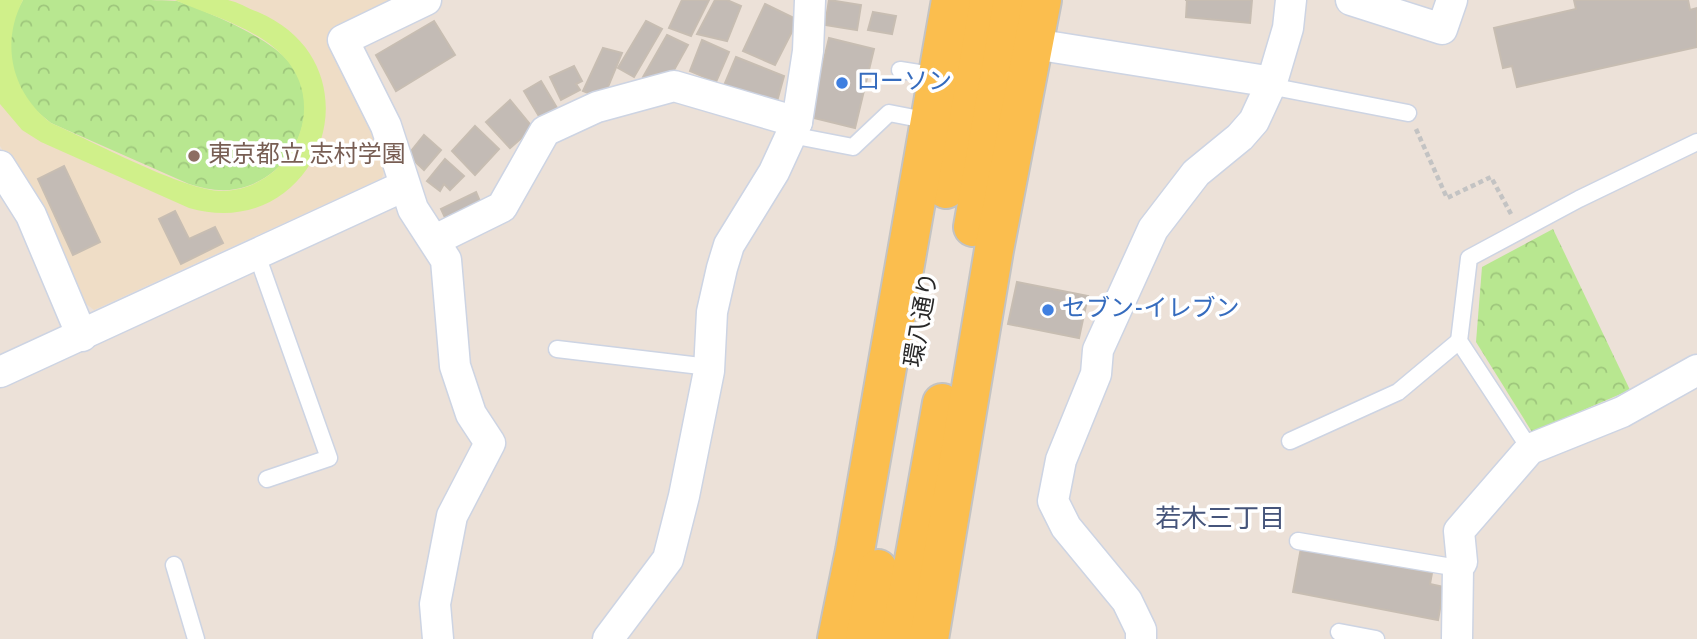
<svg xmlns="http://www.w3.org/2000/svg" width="1697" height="639" viewBox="0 0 1697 639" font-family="Overpass,'Noto Sans JP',sans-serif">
<defs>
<pattern id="park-crowns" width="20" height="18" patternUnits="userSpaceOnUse" patternTransform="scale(1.75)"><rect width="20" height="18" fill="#b8e790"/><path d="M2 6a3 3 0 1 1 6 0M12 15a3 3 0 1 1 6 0" fill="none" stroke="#9ec67c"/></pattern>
</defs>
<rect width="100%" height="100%" fill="#ece1d8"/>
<polygon fill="#efddc6" points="0,0 397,0 334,31 328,44 360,102 386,165 382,178 94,310 85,303 43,215 0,146"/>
<g fill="url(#park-crowns)">
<path d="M23,0c37,0 75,0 112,0 13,0 30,0 42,1 30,10 93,37 112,61 37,47 4,117 -53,127 -16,3 -31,0 -47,-5l-138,-61 -22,-18 -11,-15 -11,-34 3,-32z"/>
<polygon points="1553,229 1630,390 1532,432 1476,342 1482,267"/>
</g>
<path fill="#d0f08a" d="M0,0h23c-23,44 -11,93 28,123 39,17 135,69 172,68 68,-2 108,-85 60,-135 -26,-28 -74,-41 -108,-56 17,0 37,0 53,0 10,2 21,9 30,12 126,54 61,233 -69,196l-148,-66 -19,-12 -22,-26z"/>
<g fill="#c3bbb5" stroke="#c7bdb2" stroke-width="2">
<polygon points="682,0 709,0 691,36 669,28"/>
<polygon points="715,0 727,0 741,6 727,41 697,34"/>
<polygon points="829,0 861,5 857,30 825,25"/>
<polygon points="1185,0 1252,0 1250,23 1186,17 1187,0"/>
<polygon points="1574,0 1688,0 1690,10 1697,8 1697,47 1517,87 1512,66 1503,68 1494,28 1576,9"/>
<polygon points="765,4 798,20 775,65 743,51"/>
<polygon points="873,12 896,16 892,34 868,30"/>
<polygon points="434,21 455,55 396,91 376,55"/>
<polygon points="646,21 662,29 634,77 618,68"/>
<polygon points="667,35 688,45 669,79 656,73 651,81 643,77"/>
<polygon points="829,38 874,49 855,128 810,117"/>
<polygon points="702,40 729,52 716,82 690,71"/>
<polygon points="603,48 622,53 603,99 583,91"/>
<polygon points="736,57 784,76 776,105 723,88"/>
<polygon points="574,66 582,81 576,84 580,90 561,100 550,77"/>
<polygon points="541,81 557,108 540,118 524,91"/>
<polygon points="510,100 533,128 510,148 486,122"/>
<polygon points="475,126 499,149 475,175 452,151"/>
<polygon points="424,135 441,150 424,170 408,155"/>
<polygon points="445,159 464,176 450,190 444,184 440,191 427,181"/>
<polygon points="64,166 100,242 73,255 38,179"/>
<polygon points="476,192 484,211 448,224 441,209"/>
<polygon points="175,211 189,239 215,227 223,243 181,264 159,219"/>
<polygon points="1017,282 1088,296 1079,338 1008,324"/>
<polygon points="1301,548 1432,573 1430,584 1444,587 1438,620 1293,592"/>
</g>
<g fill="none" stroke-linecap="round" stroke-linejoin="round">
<defs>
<g id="lane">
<polyline points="900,70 938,76"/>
<polyline points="1270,86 1408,113"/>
<polyline points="791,135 853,147 889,113 930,121"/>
<polyline points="257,255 329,458 267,479"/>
<polyline points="557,349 709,367"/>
<polyline points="1290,441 1398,392 1459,341"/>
<polyline points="1530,449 1459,341 1469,258 1579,199 1697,142"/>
<polyline points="1298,541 1458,568"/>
<polyline points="174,565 196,639"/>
<polyline points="1339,632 1376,639"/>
</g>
<g id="street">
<polyline points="426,0 343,40 386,126 413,209 446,260 455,366 471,414 490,443 452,516 435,604 438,639"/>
<polyline points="1351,0 1442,29 1452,0"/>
<polyline points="1034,44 1272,82"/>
<polyline points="0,166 31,215 82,336"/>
<polyline points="435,240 502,207 545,131 597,107 674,86 797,122"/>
<polyline points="0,372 404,186"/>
<polyline points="608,639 668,559 684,496 709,371 712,312 722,268 729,245 774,172 797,122 808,51 810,0"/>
<polyline points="1141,639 1141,630 1127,601 1066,527 1053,501 1061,460 1096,374 1098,350 1153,229 1196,173 1240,137 1254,121 1272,82 1288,28 1291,0"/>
<polyline points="1457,639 1458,568 1462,562 1459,531 1530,449 1622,412 1697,370"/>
</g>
<g id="primary">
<polyline points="946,189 979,0"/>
<polyline points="973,227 1013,0"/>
<polyline points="837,639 855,551 951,0"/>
<polyline points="865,639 878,569"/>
<polyline points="900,639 942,403"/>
<polyline points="929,639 994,250 1042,0"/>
</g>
</defs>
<use href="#lane" stroke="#cdd4e3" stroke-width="19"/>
<use href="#street" stroke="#cdd4e3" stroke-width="33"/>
<use href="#primary" stroke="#c3c3c3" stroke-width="42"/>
<polyline stroke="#c3c3c3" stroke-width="4.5" stroke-dasharray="5 3.5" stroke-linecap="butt" points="1416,129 1447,198 1491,177 1511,214"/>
<use href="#lane" stroke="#fff" stroke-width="16"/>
<use href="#street" stroke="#fff" stroke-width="30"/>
<use href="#primary" stroke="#fbbe4e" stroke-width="38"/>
</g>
<g fill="#3f7fe0" stroke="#fff" stroke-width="2.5">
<circle cx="842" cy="83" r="7"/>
<circle cx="1048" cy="310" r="7"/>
</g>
<circle fill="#8d6e63" stroke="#fff" stroke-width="2.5" cx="194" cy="156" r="7"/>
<g text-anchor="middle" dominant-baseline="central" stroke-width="7" stroke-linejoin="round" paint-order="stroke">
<g font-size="24" fill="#366cbe" stroke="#fff" text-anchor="start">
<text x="856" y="83">ローソン</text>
<text x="1062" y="310">セブン-イレブン</text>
</g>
<g font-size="24" fill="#785e54" stroke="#fff" text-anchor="start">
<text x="208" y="156">東京都立 志村学園</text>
</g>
<g font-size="24" fill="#282828" stroke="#fff">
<text transform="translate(923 320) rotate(-80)">環八通り</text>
</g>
<g font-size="26" fill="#46557b" stroke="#fff">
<text x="1220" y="520">若木三丁目</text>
</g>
</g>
</svg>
